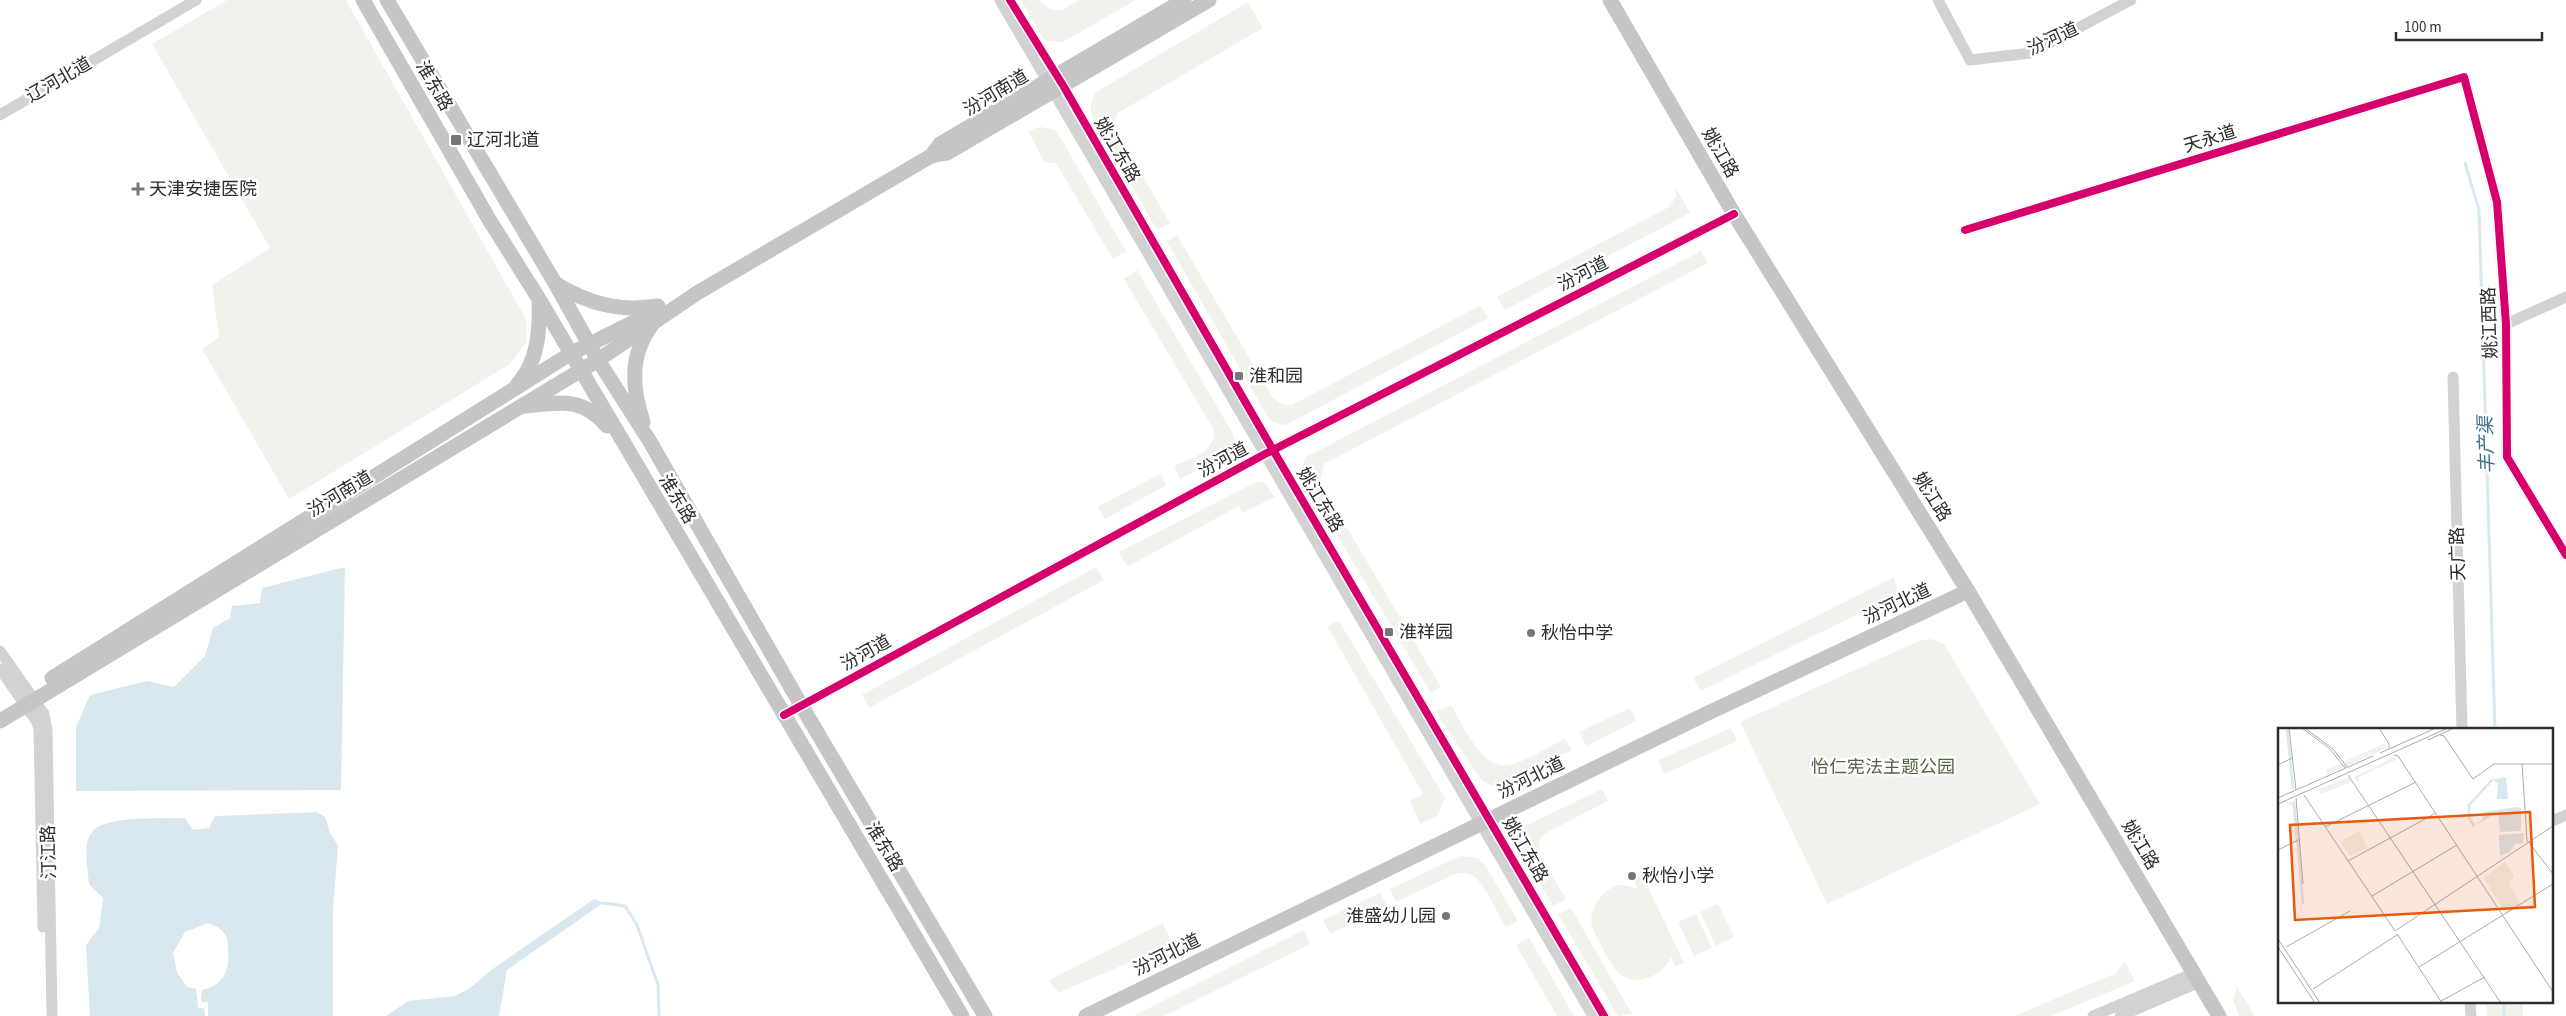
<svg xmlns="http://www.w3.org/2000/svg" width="2566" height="1016" viewBox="0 0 2566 1016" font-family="'Source Sans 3','Noto Sans SC',sans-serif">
<rect width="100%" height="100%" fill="#fff"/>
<g fill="#f0f3eb">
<polygon points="227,0 346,0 526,319 526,343 510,364 289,499 202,349 219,337 212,285 270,248 152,44"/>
<polygon points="1021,0 1038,0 1050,9 1062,10 1079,0 1136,0 1063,42 1044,40"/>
<path d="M1248,2l15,26 -145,85 -4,8 2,8 54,94 -13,7 -65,-114c-2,-10 -1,-15 4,-24z"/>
<polygon points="1041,127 1055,130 1061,138 1126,252 1113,259 1056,163 1044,162 1029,132 1033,129"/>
<polygon points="1676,188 1690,213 1505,310 1497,297 1669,207 1676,197"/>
<polygon points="1177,235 1273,398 1282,404 1292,405 1481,305 1488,318 1286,425 1275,423 1269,419 1167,242"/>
<path d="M1701,251l7,12 -384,201 -4,18 17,29 -11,6c-12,-17 -32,-39 -20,-60z"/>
<path d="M1137,270l96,164 2,15 -8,7 -47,23 -6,-13c17,-8 42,-14 40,-36l-90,-151z"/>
<polygon points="1160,474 1167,485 1105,519 1097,507"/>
<polygon points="1256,482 1264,482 1275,497 1242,513 1239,506 1127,567 1119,552"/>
<polygon points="1342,519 1441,687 1431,693 1331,525"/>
<polygon points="1096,567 1104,580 869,708 862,695"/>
<polygon points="1894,577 1899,594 1701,691 1693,678"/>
<polygon points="1339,621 1445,798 1437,816 1420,824 1410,801 1423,794 1327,626"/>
<polygon points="1931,639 1944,644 2040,804 1827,904 1740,722 1919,641"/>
<path d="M1451,705c11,18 31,66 58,60 16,-3 40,-19 56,-26l7,11 -70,34 -11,1 -9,-4 -46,-69z"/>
<polygon points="1630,708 1636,721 1586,746 1579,732"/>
<polygon points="1731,728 1737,741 1664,774 1658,760"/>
<polygon points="1602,789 1608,801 1544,834 1540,840 1539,853 1566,899 1553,906 1517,845 1520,830 1527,825"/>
<path d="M1460,856l18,2 7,7 33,56 -12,6c-8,-12 -21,-44 -33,-51 -4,-3 -11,-3 -16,-3l-61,29 -6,-13z"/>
<path d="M1642,874l42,89 -9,3 -4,-9c-5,10 -10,16 -21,20 -27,11 -38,-10 -48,-30 -3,-7 -8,-14 -10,-21 -4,-16 11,-38 27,-41 7,0 13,2 19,4l-5,-10z"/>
<polygon points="1380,893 1387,906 1330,934 1323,920"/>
<polygon points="1718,904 1734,937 1716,946 1700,912"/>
<polygon points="1571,908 1632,1014 1618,1016 1558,914"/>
<polygon points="1696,914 1712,948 1694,956 1678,922"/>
<polygon points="1163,923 1172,944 1058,993 1049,980"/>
<polygon points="1304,930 1310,944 1164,1016 1133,1016"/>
<polygon points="1529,937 1574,1016 1557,1016 1516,945"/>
<polygon points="2125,961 2135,981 2051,1016 2014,1016 2116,973"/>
<polygon points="2237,987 2255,1016 2239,1016 2233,999"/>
<polygon points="2486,1002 2523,1002 2523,1016 2487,1016"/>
</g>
<g fill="#d9e8ef">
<polygon points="345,567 341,790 76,791 76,727 90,695 147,681 174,687 205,656 213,628 230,618 232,606 260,603 262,588"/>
<path d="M317,812l8,5 5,16 8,12 -5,65v106h-125v-14h-7l1,-12c22,-5 28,-20 26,-41 0,-7 0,-13 -6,-18 -3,-4 -9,-6 -14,-8l-23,9 -12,21 4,19 10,15 9,2 2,19h6l1,8h-115l-4,-71 13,-17 4,-30 -14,-14c-1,-15 -7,-39 3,-52 13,-17 72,-13 93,-14l8,12 16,-2 6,-12z"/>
<polygon points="594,899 603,903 507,970 499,1016 386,1016 408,1001 455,996 470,988 494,968"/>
</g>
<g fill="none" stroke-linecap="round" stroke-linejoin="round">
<g stroke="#d9e8ef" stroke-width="3">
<polyline points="2465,163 2479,210 2495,730"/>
<polyline points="603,903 625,906 637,925 658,985 659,1016"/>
<polyline points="2504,1002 2504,1016"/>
</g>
<g stroke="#d2d2d2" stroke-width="11">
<polyline points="1000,0 1593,1016"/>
<polyline points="1010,0 1064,87 1273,450 1604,1016"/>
<polyline points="1938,0 1970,60 2031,53 2131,0"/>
<polyline points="0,115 196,0"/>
<polyline points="1965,230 2464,77 2497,202 2506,324 2507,457 2566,555"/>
<polyline points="2506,324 2566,297"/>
<polyline points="2453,377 2462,730"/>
<polyline points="0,651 44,714 47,730 52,1016"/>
<polyline points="0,669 37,722 39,729 43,927"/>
<polyline points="784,715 1265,454 1734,214"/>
<polyline points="2552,821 2566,815"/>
<polyline points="2470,1002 2471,1016"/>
<polyline points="2093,1016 2194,973"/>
<polyline points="2120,1016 2200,982"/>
</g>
<g stroke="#c5c5c5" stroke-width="15">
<polyline points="363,0 490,221 539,299 962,1016"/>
<polyline points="387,0 555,283 598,360 649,440 801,705 985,1016"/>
<polyline points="1610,0 1734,214 1968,591 2219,1016"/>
<polyline points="931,156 940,144 1184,0"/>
<path d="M556,284c33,20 64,28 102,22"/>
<path d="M517,385c21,-22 23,-55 22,-84"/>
<path d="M526,406c35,-4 56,-9 81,20"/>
<path d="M643,422c-11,-34 -14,-67 9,-97"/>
<polyline points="52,678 570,354 652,313"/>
<polyline points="0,721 598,360 697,293 931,156 947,153 1209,0"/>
<polyline points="1086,1016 1706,714 1968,591"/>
</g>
<defs>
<g id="cycleway">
<polyline points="1010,0 1064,87 1273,450 1604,1016"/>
<polyline points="1965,230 2464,77 2497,202 2506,324 2507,457 2566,555"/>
<polyline points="784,715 1265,454 1734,214"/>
</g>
</defs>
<use href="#cycleway" stroke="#fff" stroke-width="11"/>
<use href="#cycleway" stroke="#d6006c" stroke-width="8"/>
</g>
<g fill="#767676" stroke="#fff" stroke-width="2">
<rect x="450" y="134" width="12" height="12" rx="2.5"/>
<path d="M135.5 181.5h5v5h5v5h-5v5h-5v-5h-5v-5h5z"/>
<rect x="1234" y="371" width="10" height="10" rx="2.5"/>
<rect x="1384" y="627" width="10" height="10" rx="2.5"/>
<circle cx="1531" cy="633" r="5"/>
<circle cx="1632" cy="876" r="5"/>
<circle cx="1446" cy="916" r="5"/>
</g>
<g text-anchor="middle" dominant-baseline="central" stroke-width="5" stroke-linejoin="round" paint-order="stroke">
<g font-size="18" fill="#2d2d2d" stroke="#fff">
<text transform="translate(2053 39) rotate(-25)">汾河道</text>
<text transform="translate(59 80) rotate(-30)">辽河北道</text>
<text transform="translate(434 86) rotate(60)">淮东路</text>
<text transform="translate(996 93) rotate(-31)">汾河南道</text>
<text transform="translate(2210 139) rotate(-17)">天永道</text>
<text transform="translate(1117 150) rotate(60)">姚江东路</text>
<text transform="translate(1720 153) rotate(60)">姚江路</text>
<text transform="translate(1583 274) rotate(-27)">汾河道</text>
<text transform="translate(2490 323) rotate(-92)">姚江西路</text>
<text transform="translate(1223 460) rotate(-28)">汾河道</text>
<text transform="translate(340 494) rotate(-31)">汾河南道</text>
<text transform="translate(1932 497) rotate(58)">姚江路</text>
<text transform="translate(677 499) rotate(59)">淮东路</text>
<text transform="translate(1320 500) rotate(59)">姚江东路</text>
<text transform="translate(2458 554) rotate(-92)">天广路</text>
<text transform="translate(1897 604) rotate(-25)">汾河北道</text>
<text transform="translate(866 653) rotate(-29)">汾河道</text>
<text transform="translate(1531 778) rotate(-26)">汾河北道</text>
<text transform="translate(2140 845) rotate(59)">姚江路</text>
<text transform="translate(884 847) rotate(59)">淮东路</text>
<text transform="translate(1525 850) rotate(60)">姚江东路</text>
<text transform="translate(49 852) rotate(-91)">汀江路</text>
<text transform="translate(1167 955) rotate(-26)">汾河北道</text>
</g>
<g font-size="18" fill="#2d2d2d" stroke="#fff" text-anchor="start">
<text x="467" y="140">辽河北道</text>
<text x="149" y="189">天津安捷医院</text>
<text x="1249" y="376">淮和园</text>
<text x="1399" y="632">淮祥园</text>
<text x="1541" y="633">秋怡中学</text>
<text x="1642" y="876">秋怡小学</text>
<text x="1436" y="916" text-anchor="end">淮盛幼儿园</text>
</g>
<g font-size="18" fill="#52653e" stroke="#fff">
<text x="1883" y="767">怡仁宪法主题公园</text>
</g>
<g font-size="19" font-style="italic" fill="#417189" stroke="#fff">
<text transform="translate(2487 445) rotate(-92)">丰产渠</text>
</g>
</g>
<g transform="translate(2278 728)">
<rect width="275" height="275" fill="#fff"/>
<path d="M107,15l2,5 -60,27 -1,-5zM116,29l2,3 -37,17v7l-5,-7zM70,49l4,5 -31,12 -2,-5zM17,72l3,38 -3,1 -3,-33 -6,-2zM81,103l9,17 -18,8 -10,-14zM227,134l9,13 -5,10 12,19 -15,10 -22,-36z" fill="#f0f3eb"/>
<path d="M228,49l2,22h-11l1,-16 -6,-3zM238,79l5,1v23l-21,1 -2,-20 -24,14 9,-7 1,-7zM246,105l-1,10 -8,1 -5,8 -10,4 -1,-21z" fill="#d9e8ef"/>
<path fill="none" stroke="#d9e8ef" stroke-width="2.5" d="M9,0l6,61M16,74l9,102M196,98l-5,-8v-13l23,-25"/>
<path fill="none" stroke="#ababab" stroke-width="1" d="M11,0l7,62M24,0l28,21 15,19M27,0l28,21 14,18M101,0l10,16v5M162,7l4,1 29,43M150,12l26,-12M102,25l56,-25M116,27l4,1 155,236M244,36l5,76 26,34M0,37l14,-7M70,47l153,228M195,51l21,-15h59M26,67l91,136 158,-105M0,70l95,-42M18,70l7,86M0,76l170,-76M47,99l91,-45M0,122l22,-11M70,133l88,-48M94,168l85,-51M119,206l45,69M0,211l42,64M0,219l37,56M8,219l64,-36M141,239l134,-83M35,261l84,-54M163,273l44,-24"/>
<path fill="#e8590c" fill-opacity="0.15" stroke="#e8590c" stroke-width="2.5" d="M252,84l5,95 -240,13 -5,-95z"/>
<rect width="275" height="275" fill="none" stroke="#2d2d2d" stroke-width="2.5"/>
</g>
<path d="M2396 32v8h146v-8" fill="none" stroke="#2d2d2d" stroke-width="2.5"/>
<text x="2404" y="32" font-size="15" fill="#2d2d2d" stroke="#ffffff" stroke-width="4" paint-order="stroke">100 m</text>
</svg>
